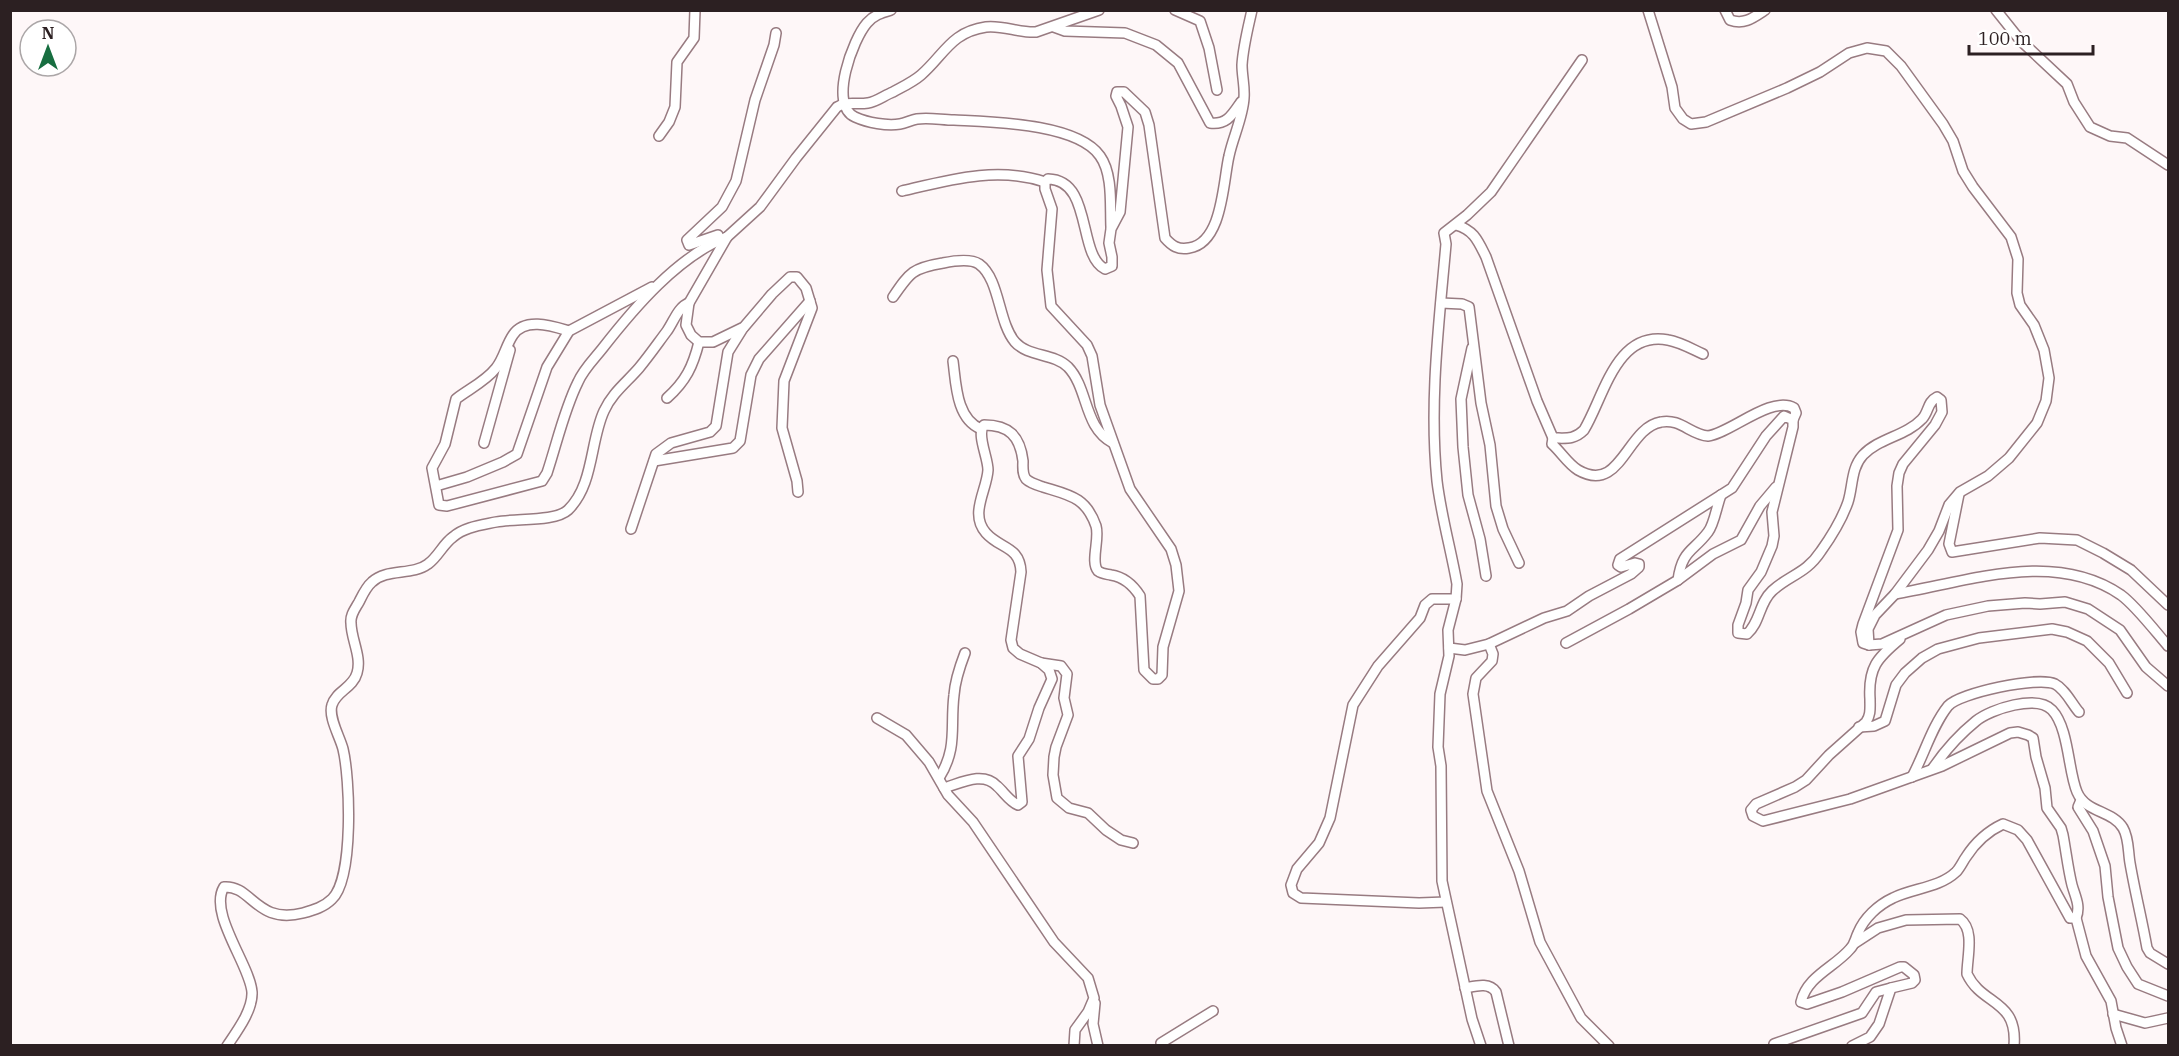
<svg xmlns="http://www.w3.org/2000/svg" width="2179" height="1056" viewBox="0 0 2179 1056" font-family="'IBM Plex Serif',serif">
<rect width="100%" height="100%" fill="#fef7f8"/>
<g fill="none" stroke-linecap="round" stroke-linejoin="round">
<defs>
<g id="minor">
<path d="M891,10c-10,3 -17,5 -24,13 -14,16 -39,82 -12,94 13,6 32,9 45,7 6,-1 11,-4 17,-5 12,-2 25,1 37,1 36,2 123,3 146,36 13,18 10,49 11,71"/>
<polyline points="1175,10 1200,21 1209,48 1217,90"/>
<polyline points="1648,10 1672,87 1675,108 1683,119 1691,124 1706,122 1787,88 1820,72 1849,53 1867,48 1886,51 1901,66 1943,124 1953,141 1963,171 1973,187 2011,237 2018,259 2017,293 2020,305 2034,325 2044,350 2049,378 2046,401 2037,423 2009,458 1988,476 1960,492 1949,505 1939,531 1928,550 1895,594 1875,615 1868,629 1869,645"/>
<path d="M1725,10l5,10c14,5 23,-2 35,-10"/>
<polyline points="1996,10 2020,40 2067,84 2074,102 2090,127 2110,136 2127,138 2168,165"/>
<path d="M1054,27l11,4 60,2 31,12 22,18 32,60c17,2 22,-8 31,-21"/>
<polyline points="659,136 669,122 675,107 677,62 694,38 695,10"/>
<path d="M902,191c47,-11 95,-25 143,-9"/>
<path d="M1456,225c18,5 22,16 30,32l51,144 16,37"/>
<polyline points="718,235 689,245 687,240 722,207 736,181 755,100 774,45 776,33"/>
<path d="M893,297c17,-25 20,-29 50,-34 10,-2 27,-5 36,1 21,15 19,58 36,78 13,15 39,11 53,25 21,22 15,60 45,76"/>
<polyline points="1441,303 1462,304 1469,307 1481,403 1490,445 1496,506 1503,529 1519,563"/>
<path d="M569,331c-17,-5 -44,-14 -56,4 -7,10 -9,23 -17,33 -10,13 -27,21 -40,31l-11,45 -13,24 7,37 8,1 95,-25 5,-8c10,-30 17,-63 31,-91 5,-12 16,-23 24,-33 32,-41 76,-93 125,-112"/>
<polyline points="1472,348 1461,399 1463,447 1468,495 1480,539 1486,576"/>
<path d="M1703,354c-11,-5 -23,-12 -35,-14 -52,-10 -64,57 -84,90 -10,10 -18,8 -31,8l-1,6c9,8 16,20 26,26 43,25 48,-42 83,-48 19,-4 30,13 47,14 23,-3 63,-41 86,-28l2,5 -3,7"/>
<path d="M953,361c3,22 3,58 28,68"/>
<path d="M667,398c19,-17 26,-32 32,-56"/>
<polyline points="484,443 510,350"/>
<polyline points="654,461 733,448 740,441 751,375 759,359 810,301"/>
<polyline points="436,486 467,477 503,462 517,454 547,367 569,331 652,287"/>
<path d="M798,492l-1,-11 -15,-53 2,-47 28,-73 -6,-20 -9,-11h-7l-18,17 -28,33 -31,15h-14l-8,-7 -5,-10 3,-22 38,-66 33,-30 36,-49 41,-51c10,-6 19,-2 31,-4 8,-1 17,-8 25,-11 9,-5 20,-10 28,-17 23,-20 30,-43 65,-48 17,-2 33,6 50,5l63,-22"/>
<polyline points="1959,494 1949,544 1952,552 2040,538 2077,540 2103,553 2131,570 2168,605"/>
<polyline points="631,529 656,454 671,443 710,432 716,426 728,352 743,328"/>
<polyline points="1678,580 1713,554 1741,540 1760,506 1776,487"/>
<path d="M1895,594c72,-12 159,-45 226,1 15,11 34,36 47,51"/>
<path d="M1566,643l63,-34 49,-29c4,-30 15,-28 30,-48 6,-7 9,-27 13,-37"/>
<polyline points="1489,644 1493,654 1492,661 1476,678 1473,694 1487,791 1519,871 1540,942 1581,1018 1609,1046"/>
<path d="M1449,648l16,2 24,-6 55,-26 23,-7 22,-15 42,-22 8,-7v-3l-4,-1 -14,4 -3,-2 2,-6 112,-71 34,-52 18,-20 9,4v7l-21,85 2,24 -2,10 -11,26 -13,18 -2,13 -8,22v8l9,1c13,-11 12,-31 25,-43 17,-16 34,-17 49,-40 10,-14 21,-32 27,-49 5,-16 3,-34 15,-47 16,-17 43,-19 59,-36 7,-7 5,-17 15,-22l4,3 1,12 -7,13 -32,39 -4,9 -2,13 1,44 -35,94 -2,8 2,11 6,2 13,-1 64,-29 42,-9 37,-3 15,1 25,-2 23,7 32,21 26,37 22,19"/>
<polyline points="1041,663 1061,666 1067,674 1064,698 1068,715 1056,747 1054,757 1053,775 1057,798 1069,808 1088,813 1106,830 1121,840 1133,843"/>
<polyline points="877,718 906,735 929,762 948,795 973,822 1054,942 1088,978 1094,998 1088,1012 1075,1030 1074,1046"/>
<polyline points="1859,727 1874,726 1885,721 1896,685 1905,673 1922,658 1938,649 1979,638 2052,629 2067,632 2087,641 2109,663 2127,693"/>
<path d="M1933,768c11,-16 27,-34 43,-47 15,-12 61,-27 76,-11 17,18 16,61 25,82 9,21 35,18 46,36 6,10 5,24 7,35 5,29 12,57 17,85l3,5 18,11"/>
<path d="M1912,777c12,-22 20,-51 36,-71 11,-13 90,-30 107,-22 10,5 17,20 24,28"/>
<path d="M939,778c19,-30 11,-51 15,-83 1,-15 6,-29 11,-42"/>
<path d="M944,788c17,-5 39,-17 53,-2 7,6 12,15 21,19l4,-3 -4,-46 11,-17 10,-31 13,-29 -3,-9 -8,-7 -21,-9 -7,-6 -2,-8 10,-68c-1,-26 -21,-23 -35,-39 -17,-19 1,-43 2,-63 0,-13 -12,-36 -4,-45 25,0 36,11 39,36 0,6 -1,13 3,18 4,4 11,6 17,8 26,8 43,10 53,39 4,13 -6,36 2,45 4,3 8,3 13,4 13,2 22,10 29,21l4,74 9,9h5l4,-4 1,-28 16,-56 -3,-26 -5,-16 -41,-60 -30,-84 -8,-49 -5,-11 -36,-39 -4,-36 5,-61 -7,-20v-7l3,-3c45,1 29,76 57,90l7,-3v-9l-3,-14 2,-14 9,-17 8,-85 -7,-21 -5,-10 1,-4h7l21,20 4,13 16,113c7,8 13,12 24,10 34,-5 34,-67 40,-92 4,-19 14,-39 15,-58 1,-11 -2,-22 -2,-33 1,-18 6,-37 10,-55"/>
<polyline points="2081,800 2078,807 2093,831 2105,866 2108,897 2118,948 2127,967 2138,984 2168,996"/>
<polyline points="1446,902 1419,903 1301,898 1293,893 1291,885 1297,869 1319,843 1330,818 1353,705 1378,666 1420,618 1425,605 1432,599 1456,599"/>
<polyline points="2076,918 2086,956 2111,1001 2116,1028 2122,1046"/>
<path d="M1855,943l23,-15 28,-8 54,-1c15,11 7,38 7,55 15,32 51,25 47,72"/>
<path d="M1465,988c11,-2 24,-6 31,4l13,54"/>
<polyline points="1095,1003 1093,1024 1098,1046"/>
<polyline points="2113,1014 2145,1023 2168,1018"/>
<polyline points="1161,1043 1213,1011"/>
<polyline points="1774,1044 1862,1013 1876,992 1891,988"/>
<path d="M227,1046c10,-15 26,-36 25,-54 -2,-27 -44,-79 -28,-105 28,-2 32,38 79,26 11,-3 21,-6 29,-14 22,-21 18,-121 11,-150 -3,-12 -15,-32 -11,-44 4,-14 21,-17 25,-32 5,-16 -6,-34 -6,-50 -1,-8 4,-14 8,-21 3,-6 7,-15 13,-20 15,-14 40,-6 56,-18 10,-7 15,-20 25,-27 11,-10 29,-12 43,-15 20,-4 59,0 72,-12 26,-25 22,-69 36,-99 8,-18 23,-29 35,-43 10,-12 19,-25 28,-37 7,-10 11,-24 22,-28"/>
<path d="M1481,1046l-9,-27 -30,-138 -1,-115 -3,-19 2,-53 9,-38 -1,-26 8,-31 1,-15c-6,-34 -16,-69 -20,-103 -8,-79 2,-158 9,-237l-2,-11 23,-18 24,-23 91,-132"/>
<path d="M1852,1046l18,-9 9,-13 12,-36 21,-5 3,-3 -1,-5 -10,-8h-4l-58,25 -35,12 -6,-2c6,-26 34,-35 49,-53 5,-5 5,-10 8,-16 6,-15 20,-28 35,-35 20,-10 46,-10 63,-26 4,-4 7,-11 10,-15 9,-14 22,-26 37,-33l15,6 9,10 43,78h6c5,-12 -1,-22 -4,-33 -4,-16 -6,-34 -9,-50l-2,-7 -14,-20 -2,-20 -9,-31 -3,-19 -5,-3 -10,-3 -8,1 -68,33 -92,33 -87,22 -10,-5 -2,-6 5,-6 39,-17 11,-7 23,-25 37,-33c5,-7 4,-14 4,-23 -2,-31 7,-41 30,-60"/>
</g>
</defs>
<use href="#minor" stroke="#987b81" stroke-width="12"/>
<use href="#minor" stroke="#fff" stroke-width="9"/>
</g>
<rect width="2179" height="1056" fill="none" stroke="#2c2022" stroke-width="24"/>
<g transform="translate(48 48)"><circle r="28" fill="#ffffff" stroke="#aba6a7" stroke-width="1.5"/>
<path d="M0-4.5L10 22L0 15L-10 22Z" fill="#176e40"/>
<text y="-9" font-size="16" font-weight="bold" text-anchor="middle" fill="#2c2022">N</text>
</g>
<path d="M1969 45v9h124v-9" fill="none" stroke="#2c2022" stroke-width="3"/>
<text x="1978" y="45" font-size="18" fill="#2c2022" stroke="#ffffff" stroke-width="4.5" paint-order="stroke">100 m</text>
</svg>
